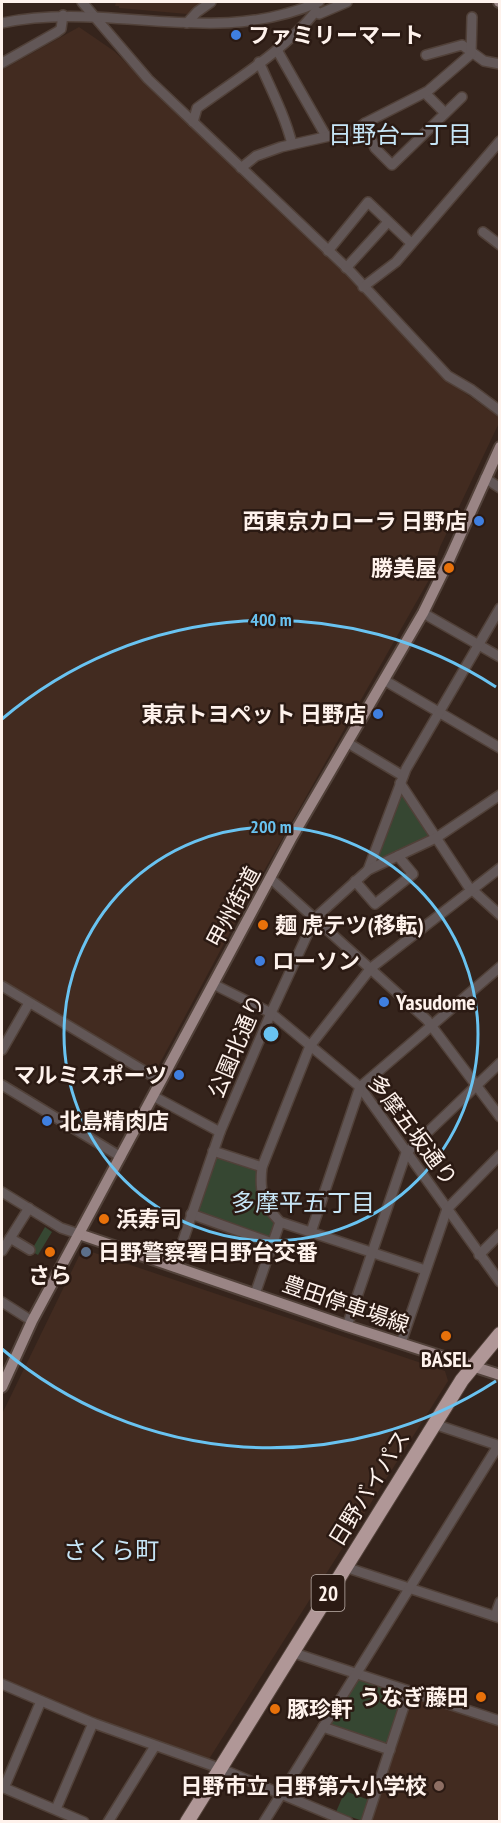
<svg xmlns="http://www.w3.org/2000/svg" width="501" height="1823" viewBox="0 0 501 1823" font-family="'PT Sans Narrow','Noto Sans JP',sans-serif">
<rect width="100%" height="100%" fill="#35241c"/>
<g fill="#422b20">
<polygon points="116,2 204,2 187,14 119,8 119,6 115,6"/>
<polygon points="79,27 114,51 241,176 345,274 445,379 499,417 499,423 440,547 430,578 248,899 154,1074 2,984 2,70"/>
<polygon points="92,1252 445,1371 448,1381 209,1759 76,1711 2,1679 2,1414 79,1256 87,1260"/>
<polygon points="409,1691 499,1721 499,1821 366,1822"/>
</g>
<g fill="#364732">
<polygon points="400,792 430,836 372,863"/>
<polygon points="213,1151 262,1167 262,1197 280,1222 272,1243 191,1214"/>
<polygon points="45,1227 52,1232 38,1255 31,1251"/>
<polygon points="361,1678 404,1693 390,1743 385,1746 330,1726 329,1723 357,1679"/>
<polygon points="345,1791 369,1800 363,1821 336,1812"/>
</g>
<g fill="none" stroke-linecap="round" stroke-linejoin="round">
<defs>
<g id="minor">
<polyline points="82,2 148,79 349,270 448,376 472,390 500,411"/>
<polyline points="316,11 319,14 347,2"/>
<path d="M2,23c107,-23 211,26 317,-21"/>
<polyline points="187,23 197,12 211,2"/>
<polyline points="277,50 326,136"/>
<polyline points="426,55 462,45 484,61 500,64"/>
<path d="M259,62c12,27 26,54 33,82"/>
<polyline points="2,63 57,32 61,29 63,15"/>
<polyline points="425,93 445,113"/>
<path d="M193,122l4,-14c40,-29 88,-58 119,-97"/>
<polyline points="365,123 375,148 392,165 462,97"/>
<polyline points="241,168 256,156 281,147 356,130 365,123 428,91 471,54 472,17"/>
<polyline points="483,232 500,245"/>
<polyline points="328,251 368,202 411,243"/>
<polyline points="346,268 388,222"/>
<polyline points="363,287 396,262 500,141"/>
<polyline points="485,478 500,488"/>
<polyline points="423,613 500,657"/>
<polyline points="384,680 500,748"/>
<polyline points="348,743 403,776"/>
<polyline points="400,783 468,886 500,915"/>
<polyline points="368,870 406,769 500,608"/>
<polyline points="270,878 427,1020 500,1117"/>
<polyline points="355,881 375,904 413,874 398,856"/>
<polyline points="213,984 271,1013 360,1087 500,1282"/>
<polyline points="2,986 161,1081"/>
<polyline points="2,1050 29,1003"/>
<polyline points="2,1085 121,1157"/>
<polyline points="153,1096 220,1132"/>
<polyline points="213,1151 262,1167"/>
<polyline points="2,1192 61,1228 79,1234"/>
<polyline points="191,1214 272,1243"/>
<polyline points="311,1232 360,1087 500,967"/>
<polyline points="10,1238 30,1250"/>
<polyline points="2,1251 29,1208"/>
<polyline points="479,1255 500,1234"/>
<polyline points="174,1267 220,1132 271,1013 315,918 368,870 436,838 500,795"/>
<path d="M425,1270l-145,-48c-17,-18 -21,-30 -18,-55l48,-121 61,-78 129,-100"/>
<polyline points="255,1294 280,1222"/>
<polyline points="2,1302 32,1321"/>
<polyline points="347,1326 406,1153 500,1063"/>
<polyline points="401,1343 447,1209 500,1155"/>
<polyline points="434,1424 500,1446"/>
<polyline points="345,1567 500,1618"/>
<polyline points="495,1616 500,1602"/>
<polyline points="291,1652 500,1721"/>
<polyline points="2,1684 93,1723 219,1768 348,1822"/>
<polyline points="323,1727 390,1750"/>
<polyline points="2,1787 84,1822"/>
<polyline points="4,1788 41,1701"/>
<polyline points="56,1809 93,1723"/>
<polyline points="108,1822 155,1746"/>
<polyline points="264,1822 498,1446"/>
<polyline points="366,1822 409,1691"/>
</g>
<g id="major">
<polyline points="499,2 500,2"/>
<polyline points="79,1234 347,1326 500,1375"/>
<polyline points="2,1387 32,1321 292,837 423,613 450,558 500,447"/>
</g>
<polyline id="highway" points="187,1822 462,1380 500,1334"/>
</defs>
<use href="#minor" stroke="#514139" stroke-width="12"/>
<use href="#major" stroke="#514139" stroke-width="14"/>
<use href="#highway" stroke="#514139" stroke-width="16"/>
<use href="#minor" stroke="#625757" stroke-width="9"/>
<use href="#major" stroke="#9a8585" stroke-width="10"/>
<use href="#highway" stroke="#b09797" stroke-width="14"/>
</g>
<g fill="none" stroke="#69c3f1" stroke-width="3">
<circle cx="271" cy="1034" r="207"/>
<path d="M496 1381A414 414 0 0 1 2 1349M2 719A414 414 0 0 1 496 687"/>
</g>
<g fill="#3f7fe0" stroke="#2b1a13" stroke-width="2">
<circle cx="236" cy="35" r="6"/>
<circle cx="479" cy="521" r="6"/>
<circle cx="378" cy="714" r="6"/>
<circle cx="260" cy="961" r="6"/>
<circle cx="384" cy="1002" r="6"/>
<circle cx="179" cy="1075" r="6"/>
<circle cx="47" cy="1121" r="6"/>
</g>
<g fill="#e8710a" stroke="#2b1a13" stroke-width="2">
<circle cx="449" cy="568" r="6"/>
<circle cx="263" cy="925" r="6"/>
<circle cx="104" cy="1219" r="6"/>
<circle cx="50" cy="1252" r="6"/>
<circle cx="446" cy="1336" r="6"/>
<circle cx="481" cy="1697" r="6"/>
<circle cx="275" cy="1709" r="6"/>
</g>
<circle fill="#5c6f8a" stroke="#2b1a13" stroke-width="2" cx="86" cy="1252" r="6"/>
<circle fill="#8d6e63" stroke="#2b1a13" stroke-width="2" cx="439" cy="1786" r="6"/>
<g text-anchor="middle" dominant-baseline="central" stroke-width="5" stroke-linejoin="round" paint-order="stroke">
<rect fill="#2b1a13" stroke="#bfb1ab" stroke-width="1.5" x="311.5" y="1575" width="33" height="36" rx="4.5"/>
<g font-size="21" font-weight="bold" fill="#fef2ec">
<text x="328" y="1593">20</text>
</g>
<g font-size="22" font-weight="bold" fill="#fef2ec" stroke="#2b1a13" text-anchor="start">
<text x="248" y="35">ファミリーマート</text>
<text x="467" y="521" text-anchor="end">西東京カローラ 日野店</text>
<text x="437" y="568" text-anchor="end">勝美屋</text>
<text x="366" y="714" text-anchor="end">東京トヨペット 日野店</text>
<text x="275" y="925">麺 虎テツ(移転)</text>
<text x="272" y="961">ローソン</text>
<text x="396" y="1002">Yasudome</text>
<text x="167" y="1075" text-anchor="end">マルミスポーツ</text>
<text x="59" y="1121">北島精肉店</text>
<text x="116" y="1219">浜寿司</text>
<text x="98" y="1252">日野警察署日野台交番</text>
<text x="50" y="1275" text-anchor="middle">さら</text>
<text x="446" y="1359" text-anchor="middle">BASEL</text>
<text x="469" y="1697" text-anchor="end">うなぎ藤田</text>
<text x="287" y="1709">豚珍軒</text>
<text x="427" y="1786" text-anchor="end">日野市立 日野第六小学校</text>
</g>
<g font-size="22" fill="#fef2ec" stroke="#2b1a13">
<text transform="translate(233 907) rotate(-62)">甲州街道</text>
<text transform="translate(236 1046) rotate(-67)">公園北通り</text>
<text transform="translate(413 1130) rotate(53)">多摩五坂通り</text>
<text transform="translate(346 1304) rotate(19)">豊田停車場線</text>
<text transform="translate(369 1488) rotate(-58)">日野バイパス</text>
</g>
<g font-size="24" fill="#c6e5f6" stroke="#2b1a13">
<text x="400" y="134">日野台一丁目</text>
<text x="303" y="1202">多摩平五丁目</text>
<text x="111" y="1550">さくら町</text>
</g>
</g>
<circle cx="271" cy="1034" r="9" fill="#69c3f1" stroke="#2b1a13" stroke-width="3"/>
<g font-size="18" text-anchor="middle" font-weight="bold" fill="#69c3f1" stroke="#2b1a13" stroke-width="5" stroke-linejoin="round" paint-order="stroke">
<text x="271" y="626">400 m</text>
<text x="271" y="833">200 m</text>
</g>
<rect width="501" height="1823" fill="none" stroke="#fef2ec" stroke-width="6"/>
</svg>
